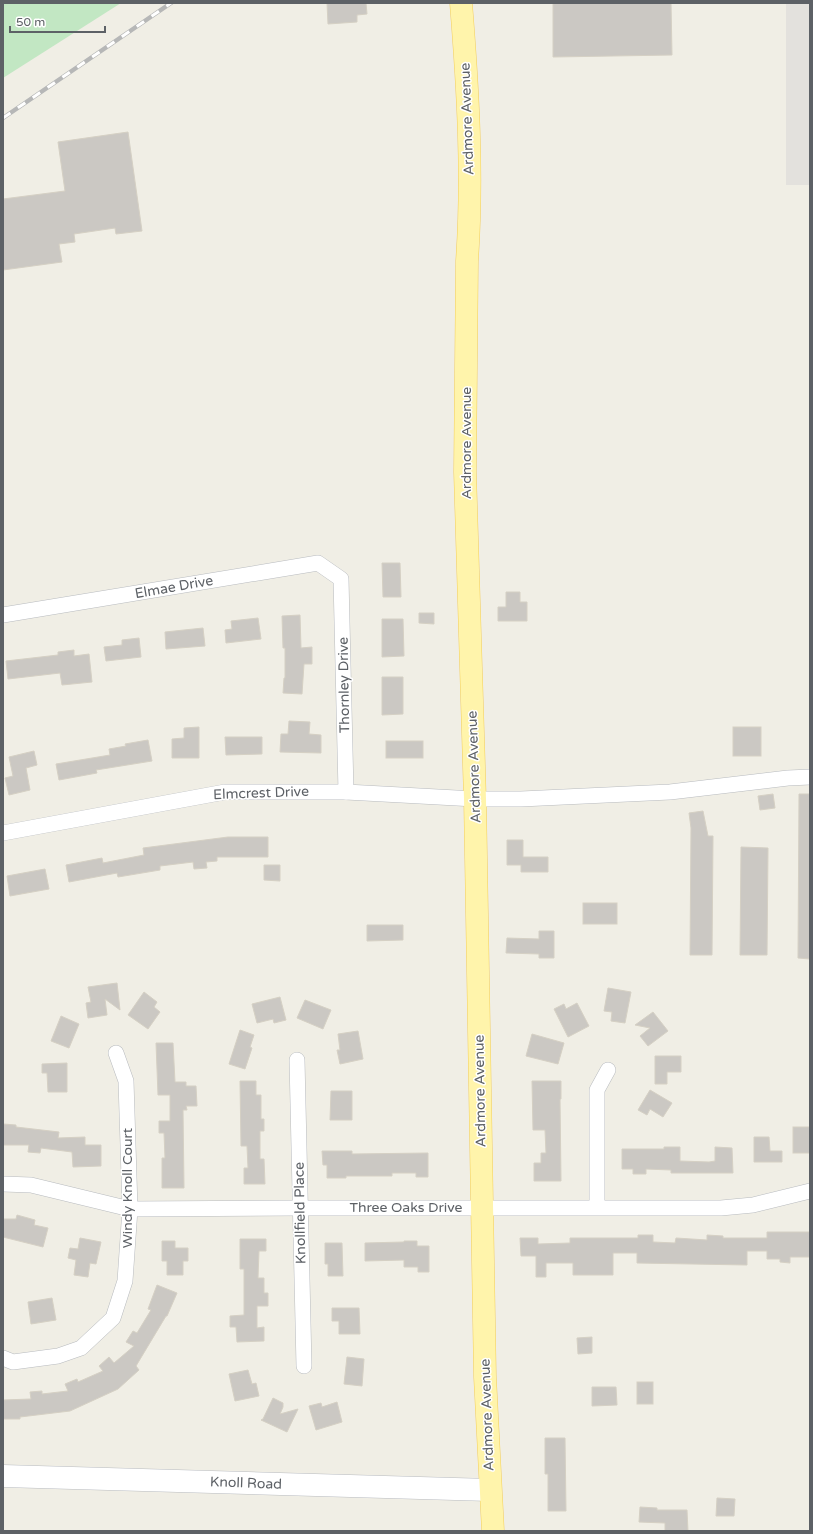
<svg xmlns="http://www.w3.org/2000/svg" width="813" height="1534" viewBox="0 0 813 1534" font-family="'Varela Round',sans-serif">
<rect width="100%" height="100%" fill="#f0eee5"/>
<rect fill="#e3e1dd" x="786" y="3" width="24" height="182"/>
<polygon fill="#c2e7c3" points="3,3 121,3 3,78"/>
<g fill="#cbc8c3" stroke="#d5d0c4">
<polygon points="327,3 366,3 367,14 357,15 357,22 328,24"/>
<polygon points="553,3 671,3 672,55 553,57"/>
<polygon points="128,132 142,231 116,234 115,228 74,234 75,242 59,244 62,262 3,270 3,199 65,191 58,142"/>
<polygon points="382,563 400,563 401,597 383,597"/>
<polygon points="506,592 520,592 520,602 527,602 527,621 498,621 498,607 506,607"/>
<polygon points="419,613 434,613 434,624 419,623"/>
<polygon points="300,615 301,648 312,647 312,664 304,664 302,694 283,693 284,678 285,678 285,648 283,648 282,616"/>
<polygon points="258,618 261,639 226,643 225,630 232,629 231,621"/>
<polygon points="382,619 403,619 404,656 382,657"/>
<polygon points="203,628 205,646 166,649 165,632"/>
<polygon points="139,638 141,657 106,661 104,647 122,645 122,640"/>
<polygon points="74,650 74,656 89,654 92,682 62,685 60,673 8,679 6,661 58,655 58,652"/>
<polygon points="382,677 403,677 403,714 382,715"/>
<polygon points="289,721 310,722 309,734 321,735 321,753 280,752 281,734 288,734"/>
<polygon points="199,727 199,758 172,758 172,739 184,738 184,728"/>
<rect x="733" y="727" width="28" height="29"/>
<polygon points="225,737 262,737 262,754 226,755"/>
<polygon points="148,740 152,761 96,770 97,773 59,780 56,764 110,755 109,749 126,746 125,744"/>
<rect x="386" y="741" width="37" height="17"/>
<polygon points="34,751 37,765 26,768 30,790 9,795 5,778 13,776 9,757"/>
<polygon points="773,794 775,808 760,810 758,796"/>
<polygon points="799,794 810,794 810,959 798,958"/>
<polygon points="703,811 708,836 713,836 712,955 690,955 691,828 689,813"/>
<polygon points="228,837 268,837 268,857 217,857 217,861 206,862 207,868 194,869 193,862 160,866 160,870 118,877 117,873 69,882 66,865 102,858 103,863 144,855 143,848"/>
<polygon points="507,840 523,840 523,857 548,857 548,872 521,872 521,865 507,865"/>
<polygon points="741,847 768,848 767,955 740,955"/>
<polygon points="264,865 280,865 280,881 264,880"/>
<polygon points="45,869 49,889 10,896 7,876"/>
<rect x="583" y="903" width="34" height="21"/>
<polygon points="367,925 403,925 403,940 367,941"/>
<polygon points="539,931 554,931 554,958 539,958 539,954 506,953 507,938 539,939"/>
<polygon points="117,983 120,1010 105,999 107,1015 88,1018 86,1003 91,1002 88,987"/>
<polygon points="608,988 631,992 625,1023 611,1021 612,1012 604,1011"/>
<polygon points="144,992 157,1002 154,1007 160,1012 148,1029 128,1015"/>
<polygon points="280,997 286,1020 274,1023 273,1019 257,1023 252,1004"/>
<polygon points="305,1000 331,1010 323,1029 297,1018"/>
<polygon points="577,1003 589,1026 568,1037 554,1009 564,1004 566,1009"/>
<polygon points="653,1012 668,1031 648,1046 640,1036 650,1028 635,1025"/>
<polygon points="61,1016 79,1024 69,1048 51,1041"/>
<polygon points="240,1030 254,1035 250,1047 252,1048 245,1069 229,1064"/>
<polygon points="358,1031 363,1059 340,1064 337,1050 340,1050 338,1034"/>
<polygon points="532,1034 564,1043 558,1064 526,1056"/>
<polygon points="156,1043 173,1043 175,1082 186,1082 186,1086 196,1086 197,1106 186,1106 187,1110 183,1110 184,1188 162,1188 162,1158 165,1158 164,1133 159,1133 159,1121 170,1121 170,1095 158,1095"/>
<polygon points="655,1056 681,1056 681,1072 667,1072 667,1084 655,1084"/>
<polygon points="67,1063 67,1092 48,1092 47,1073 42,1073 42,1064"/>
<polygon points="240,1081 256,1081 256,1095 261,1095 261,1119 264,1119 264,1131 260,1131 260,1159 264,1159 265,1184 244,1184 244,1168 248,1168 247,1146 241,1146"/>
<polygon points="532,1081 561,1081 561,1099 560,1099 561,1181 534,1181 534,1163 541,1163 541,1153 546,1153 545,1130 533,1130"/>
<polygon points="650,1090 672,1103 663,1117 650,1109 647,1115 638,1110"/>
<polygon points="331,1091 352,1091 352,1120 330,1120"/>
<polygon points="3,1124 16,1125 16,1127 59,1132 58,1138 85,1137 85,1145 101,1145 101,1166 73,1167 72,1152 41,1148 40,1153 28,1152 29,1145 3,1145"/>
<rect x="793" y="1127" width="17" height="26"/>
<polygon points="754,1137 769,1137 770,1151 782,1151 782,1162 754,1162"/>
<polygon points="664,1147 680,1147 680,1161 709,1162 715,1161 715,1147 732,1148 733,1173 671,1173 671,1170 646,1169 646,1174 633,1174 633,1169 622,1169 622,1149 664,1149"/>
<polygon points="322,1151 352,1151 352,1154 428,1153 428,1177 416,1177 416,1173 392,1173 392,1176 346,1176 346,1178 327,1178 327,1165 323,1165"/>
<polygon points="17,1215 35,1220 34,1225 48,1228 43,1247 3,1237 3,1219 16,1219"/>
<polygon points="767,1232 810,1232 810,1257 790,1257 790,1263 780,1262 780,1259 767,1259 767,1251 747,1251 747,1265 637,1263 637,1253 613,1253 613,1275 573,1275 573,1263 546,1263 546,1277 536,1277 536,1256 521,1256 520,1238 538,1238 538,1244 570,1243 570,1238 638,1238 638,1235 653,1235 653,1242 675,1243 676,1238 707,1240 707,1235 723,1236 723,1238 767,1238"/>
<polygon points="80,1238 101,1242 96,1264 90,1263 88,1277 74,1275 76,1260 68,1258 70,1248 78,1249"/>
<polygon points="240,1239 266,1239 266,1251 259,1251 258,1278 264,1278 264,1293 268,1293 268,1306 257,1306 257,1328 264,1327 264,1341 237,1342 236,1327 230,1327 230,1316 244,1315 244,1269 240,1269"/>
<polygon points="162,1241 175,1241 175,1248 188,1248 188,1261 183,1261 183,1275 167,1275 167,1261 162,1261"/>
<polygon points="404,1241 417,1241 417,1246 429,1246 429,1272 418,1272 418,1267 404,1267 404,1260 365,1261 365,1243 404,1242"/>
<polygon points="325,1243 342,1243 343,1276 328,1276 328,1264 325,1264"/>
<polygon points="157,1285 177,1293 167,1316 166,1316 136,1366 139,1370 118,1389 70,1411 20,1417 20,1419 3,1419 3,1400 31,1399 30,1392 42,1391 42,1394 68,1391 65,1384 77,1379 78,1382 103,1371 99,1366 109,1357 114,1363 134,1346 126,1342 133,1331 137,1333 151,1310 148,1309"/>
<polygon points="52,1298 56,1320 31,1324 28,1302"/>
<polygon points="332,1308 359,1308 360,1334 339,1334 339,1321 332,1321"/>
<polygon points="592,1337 592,1353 578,1354 577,1338"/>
<polygon points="347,1357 364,1359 362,1386 344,1384"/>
<polygon points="248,1370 252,1384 256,1383 259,1396 235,1401 229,1374"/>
<rect x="637" y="1382" width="16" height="22"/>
<polygon points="592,1387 616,1387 617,1405 592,1406"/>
<polygon points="273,1398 283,1403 283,1407 280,1414 298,1409 287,1432 261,1420 263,1419"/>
<polygon points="337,1402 342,1422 316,1430 309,1406 321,1403 322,1407"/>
<polygon points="545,1438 565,1438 566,1511 548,1511 548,1474 545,1474"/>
<polygon points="717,1498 735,1499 734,1516 716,1516"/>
<polygon points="640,1507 657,1508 657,1510 687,1510 688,1531 665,1531 665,1523 639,1522"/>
</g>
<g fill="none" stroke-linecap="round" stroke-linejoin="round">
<defs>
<g id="street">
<polyline points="3,615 318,563 341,579 346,792"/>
<polyline points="3,833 225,792 346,792 475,799 521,799 670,792 788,778 810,777"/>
<polyline points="297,1060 304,1366"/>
<polyline points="3,1184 31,1185 130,1209 299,1208 721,1208 753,1205 810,1191"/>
<polyline points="597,1207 597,1090 608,1070"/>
<polyline points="3,1358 13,1362 58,1356 81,1348 113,1318 125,1281 130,1209 126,1081 116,1053"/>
</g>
<polyline id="secondary" points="3,1476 490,1490"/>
<path id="primary" d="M461,3c7,86 12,172 6,258l-2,211 10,327 10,578 8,154"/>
</defs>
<use href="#street" stroke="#b8bbbf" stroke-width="16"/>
<use href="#secondary" stroke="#b9bcc1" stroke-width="23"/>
<use href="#primary" stroke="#f3ce5b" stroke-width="23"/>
<use href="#street" stroke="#fff" stroke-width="15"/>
<use href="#secondary" stroke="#fff" stroke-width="22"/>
<use href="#primary" stroke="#fff4ab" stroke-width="22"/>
<defs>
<polyline id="rail" points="3,118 171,3"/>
</defs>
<use href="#rail" stroke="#b6b7b7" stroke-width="4.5"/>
<use href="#rail" stroke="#fff" stroke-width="3" stroke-dasharray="9" stroke-linecap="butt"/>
</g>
<g text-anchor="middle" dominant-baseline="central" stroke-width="3" stroke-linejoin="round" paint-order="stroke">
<g font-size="14" fill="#5d6166" stroke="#fff">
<text transform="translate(467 119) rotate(-92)">Ardmore Avenue</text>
<text transform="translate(466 443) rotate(-90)">Ardmore Avenue</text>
<text transform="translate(174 587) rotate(-10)">Elmae Drive</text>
<text transform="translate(344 685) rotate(-91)">Thornley Drive</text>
<text transform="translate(474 767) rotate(-92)">Ardmore Avenue</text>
<text transform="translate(261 793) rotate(-2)">Elmcrest Drive</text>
<text transform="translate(480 1091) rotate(-91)">Ardmore Avenue</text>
<text transform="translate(127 1188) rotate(-90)">Windy Knoll Court</text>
<text x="406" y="1207">Three Oaks Drive</text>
<text transform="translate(300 1213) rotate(-91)">Knollfield Place</text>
<text transform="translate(487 1415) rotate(-92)">Ardmore Avenue</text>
<text transform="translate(246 1483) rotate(2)">Knoll Road</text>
</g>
</g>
<rect width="813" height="1534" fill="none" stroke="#5d6166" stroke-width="8"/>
<path d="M10 26v6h95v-6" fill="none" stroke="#5d6166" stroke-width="2"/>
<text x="16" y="26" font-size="12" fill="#5d6166" stroke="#ffffff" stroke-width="3" paint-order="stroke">50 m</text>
</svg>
